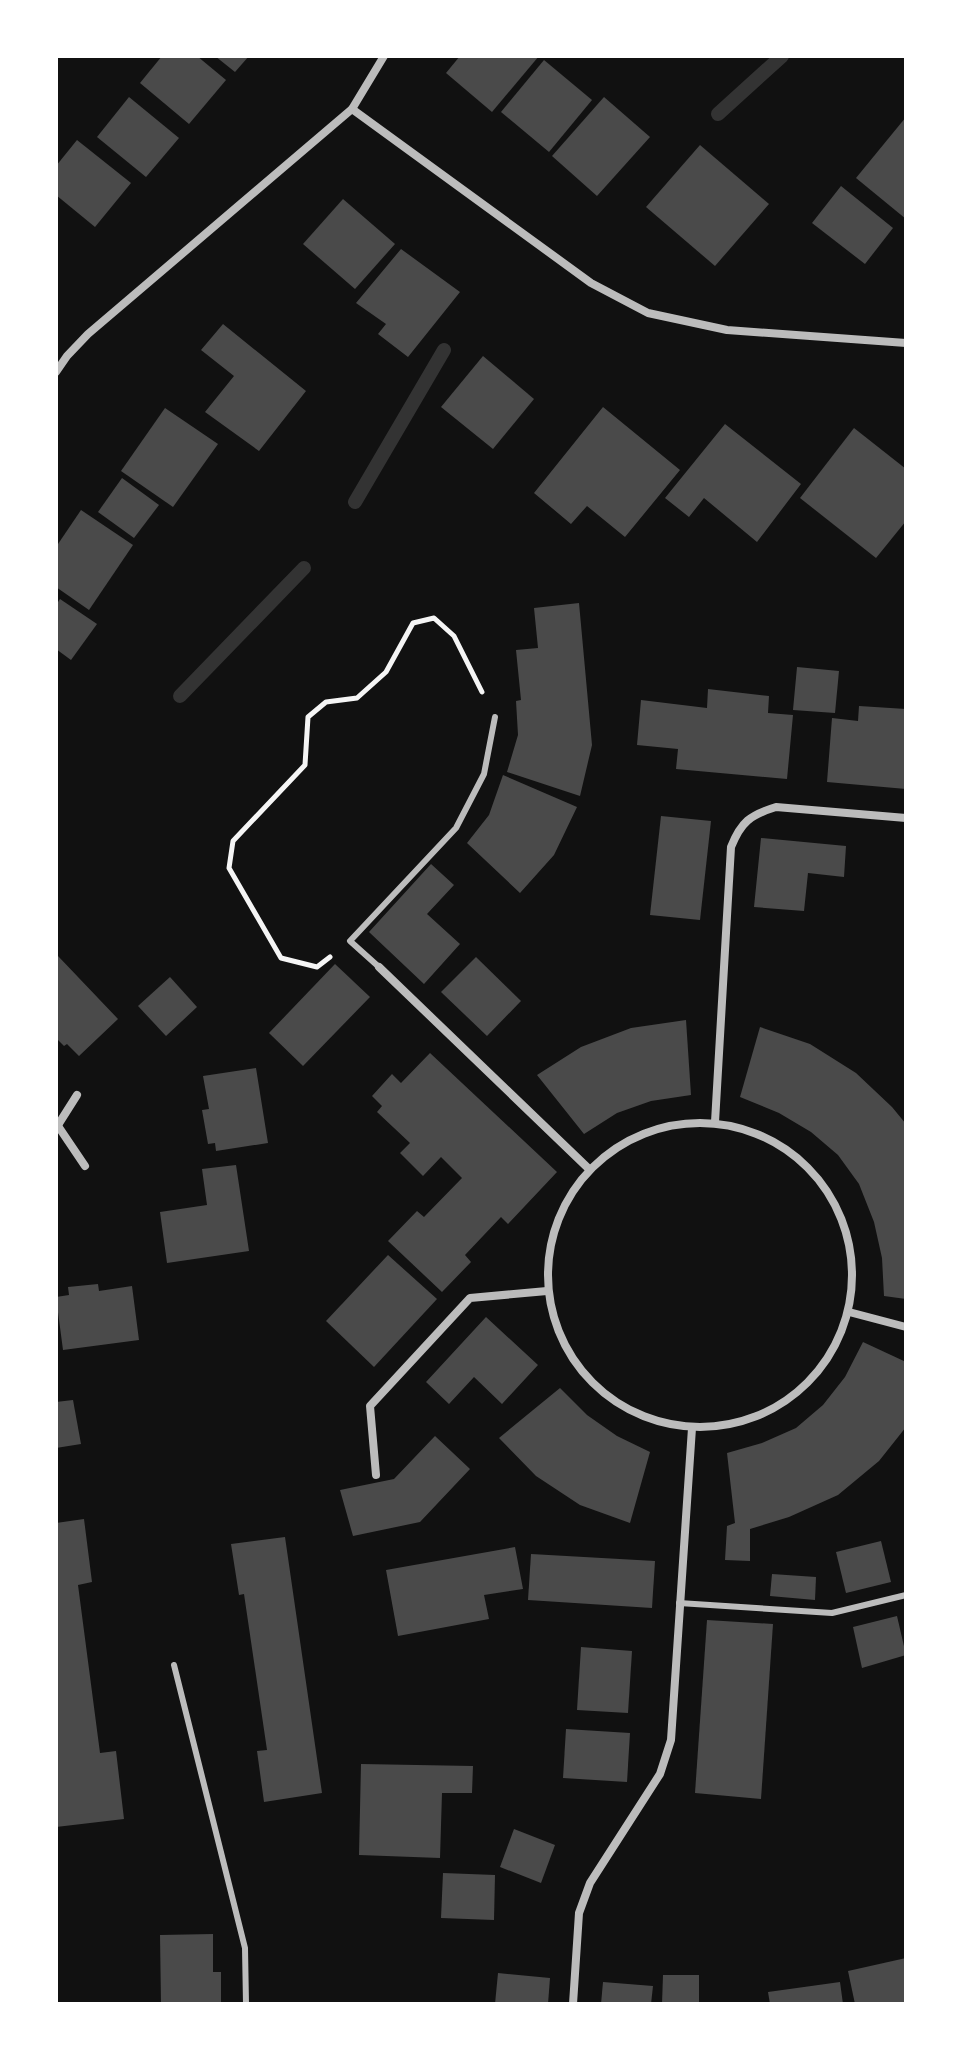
<svg xmlns="http://www.w3.org/2000/svg" width="962" height="2060" viewBox="0 0 962 2060" font-family="Inter,sans-serif">
<rect width="100%" height="100%" fill="#111"/>
<g fill="none" stroke-linecap="round" stroke-linejoin="round">
<g stroke="#333" stroke-width="14">
<polyline points="718,114 782,56"/>
<polyline points="355,502 444,350"/>
<polyline points="180,696 304,568"/>
</g>
</g>
<g fill="#4a4a4a">
<polygon points="162,56 197,56 226,80 189,124 140,83"/>
<polygon points="215,56 249,56 235,72"/>
<polygon points="460,56 539,56 492,112 446,73"/>
<polygon points="544,60 592,100 549,152 501,112"/>
<polygon points="129,97 179,138 146,177 97,137"/>
<polygon points="604,97 650,137 597,196 552,156"/>
<polygon points="906,117 906,219 856,178"/>
<polygon points="77,140 131,183 95,227 56,195 56,166"/>
<polygon points="700,145 769,204 715,266 646,207"/>
<polygon points="841,186 893,228 865,264 812,223"/>
<polygon points="343,199 395,244 355,289 303,244"/>
<polygon points="401,249 460,292 408,357 378,334 386,324 356,303"/>
<polygon points="223,324 306,391 259,451 205,412 234,376 201,350"/>
<polygon points="483,356 534,399 493,449 441,407"/>
<polygon points="603,407 680,470 625,537 587,506 571,524 534,493"/>
<polygon points="165,408 218,444 173,507 121,471"/>
<polygon points="725,424 801,484 757,542 704,498 689,517 665,498"/>
<polygon points="854,428 906,469 906,521 876,558 800,498"/>
<polygon points="122,478 159,505 134,538 98,512"/>
<polygon points="81,510 133,545 89,610 56,587 56,547"/>
<polygon points="60,599 97,624 71,660 56,649 56,605"/>
<polygon points="579,603 592,745 580,796 507,772 518,735 516,701 521,700 516,650 538,648 534,608"/>
<polygon points="797,667 839,671 835,713 793,710"/>
<polygon points="708,689 769,696 768,713 793,715 787,779 676,769 678,749 637,745 641,700 707,708"/>
<polygon points="859,706 906,709 906,789 827,782 832,718 858,721"/>
<polygon points="503,775 577,807 554,855 520,893 467,843 489,815"/>
<polygon points="661,816 711,821 700,920 650,915"/>
<polygon points="761,838 846,846 844,877 808,873 804,911 754,907"/>
<polygon points="431,864 454,885 427,914 460,944 424,984 369,932"/>
<polygon points="58,956 118,1019 79,1056 67,1044 64,1046 56,1038"/>
<polygon points="476,957 521,1001 487,1036 441,992"/>
<polygon points="335,964 370,997 303,1066 269,1033"/>
<polygon points="170,977 197,1007 166,1036 138,1006"/>
<polygon points="686,1020 691,1095 651,1101 617,1113 584,1134 537,1075 581,1047 631,1028"/>
<polygon points="760,1027 810,1044 856,1073 892,1107 906,1124 906,1299 884,1296 882,1258 874,1222 859,1184 838,1155 811,1132 779,1113 740,1097"/>
<polygon points="430,1053 557,1172 508,1224 501,1217 465,1255 471,1262 442,1292 388,1241 417,1211 424,1217 462,1178 441,1157 423,1176 400,1153 410,1143 377,1112 382,1106 372,1096 392,1074 401,1083"/>
<polygon points="256,1068 268,1143 216,1151 215,1143 208,1144 202,1110 209,1109 203,1076"/>
<polygon points="236,1165 249,1251 167,1263 160,1212 207,1205 202,1169"/>
<polygon points="388,1255 437,1299 374,1367 326,1321"/>
<polygon points="98,1284 99,1291 132,1286 139,1340 63,1350 56,1297 69,1295 68,1287"/>
<polygon points="486,1317 538,1365 502,1404 474,1377 449,1404 426,1382"/>
<polygon points="863,1342 906,1362 906,1427 879,1461 838,1495 789,1517 750,1529 750,1561 725,1560 727,1526 735,1523 727,1453 762,1443 796,1428 823,1405 845,1377"/>
<polygon points="560,1388 587,1415 617,1436 650,1452 630,1523 580,1505 536,1476 499,1438"/>
<polygon points="73,1400 81,1444 56,1448 56,1402"/>
<polygon points="435,1436 470,1469 420,1522 353,1536 340,1490 394,1479"/>
<polygon points="84,1519 92,1582 78,1585 100,1753 116,1751 124,1819 56,1827 56,1523"/>
<polygon points="285,1537 322,1793 264,1802 257,1751 267,1750 244,1594 239,1595 231,1544"/>
<polygon points="881,1541 891,1582 846,1593 836,1552"/>
<polygon points="515,1547 523,1589 484,1595 489,1619 398,1636 386,1570"/>
<polygon points="531,1554 655,1561 652,1608 528,1600"/>
<polygon points="772,1574 816,1577 815,1600 770,1596"/>
<polygon points="897,1616 906,1655 862,1668 853,1627"/>
<polygon points="707,1620 773,1624 761,1799 695,1793"/>
<polygon points="581,1647 632,1651 628,1713 577,1710"/>
<polygon points="566,1729 630,1733 627,1782 563,1778"/>
<polygon points="361,1764 473,1766 472,1793 442,1793 440,1858 359,1855"/>
<polygon points="514,1829 555,1845 541,1883 500,1867"/>
<polygon points="443,1873 495,1875 494,1920 441,1918"/>
<polygon points="213,1934 213,1972 221,1972 221,2002 161,2004 160,1935"/>
<polygon points="906,1958 906,2004 855,2004 848,1971"/>
<polygon points="498,1973 550,1978 548,2004 495,2004"/>
<polygon points="663,1975 699,1975 699,2004 662,2004"/>
<polygon points="603,1982 653,1986 651,2004 601,2004"/>
<polygon points="840,1982 843,2004 770,2004 768,1992"/>
</g>
<g fill="none" stroke-linecap="round" stroke-linejoin="round">
<polyline stroke="#f5f5f5" stroke-width="5" points="330,957 317,967 281,958 229,868 233,841 305,765 308,717 326,702 357,698 386,672 413,623 434,618 454,636 482,692"/>
<g stroke="#bcbcbc" stroke-width="6">
<polyline points="379,967 350,941 456,828 484,774 495,717"/>
<polyline points="679,1603 832,1613 906,1595"/>
<polyline points="174,1665 245,1948 246,2004"/>
</g>
<g stroke="#bcbcbc" stroke-width="8">
<polyline points="352,109 591,283 648,313 727,330 906,343"/>
<polyline points="56,372 67,356 88,334 352,109 384,56"/>
<polyline points="379,967 589,1169"/>
<path d="M715,1122l16,-275c10,-25 19,-32 45,-40l130,11"/>
<circle cx="700" cy="1275" r="152"/>
<polyline points="56,1123 85,1166"/>
<polyline points="58,1125 77,1095"/>
<polyline points="849,1312 906,1327"/>
<polyline points="376,1475 370,1406 470,1298 547,1291"/>
<polyline points="573,2004 579,1913 590,1883 660,1774 671,1740 692,1428"/>
</g>
</g>
<rect width="962" height="2060" fill="none" stroke="#ffffff" stroke-width="116"/>
</svg>
